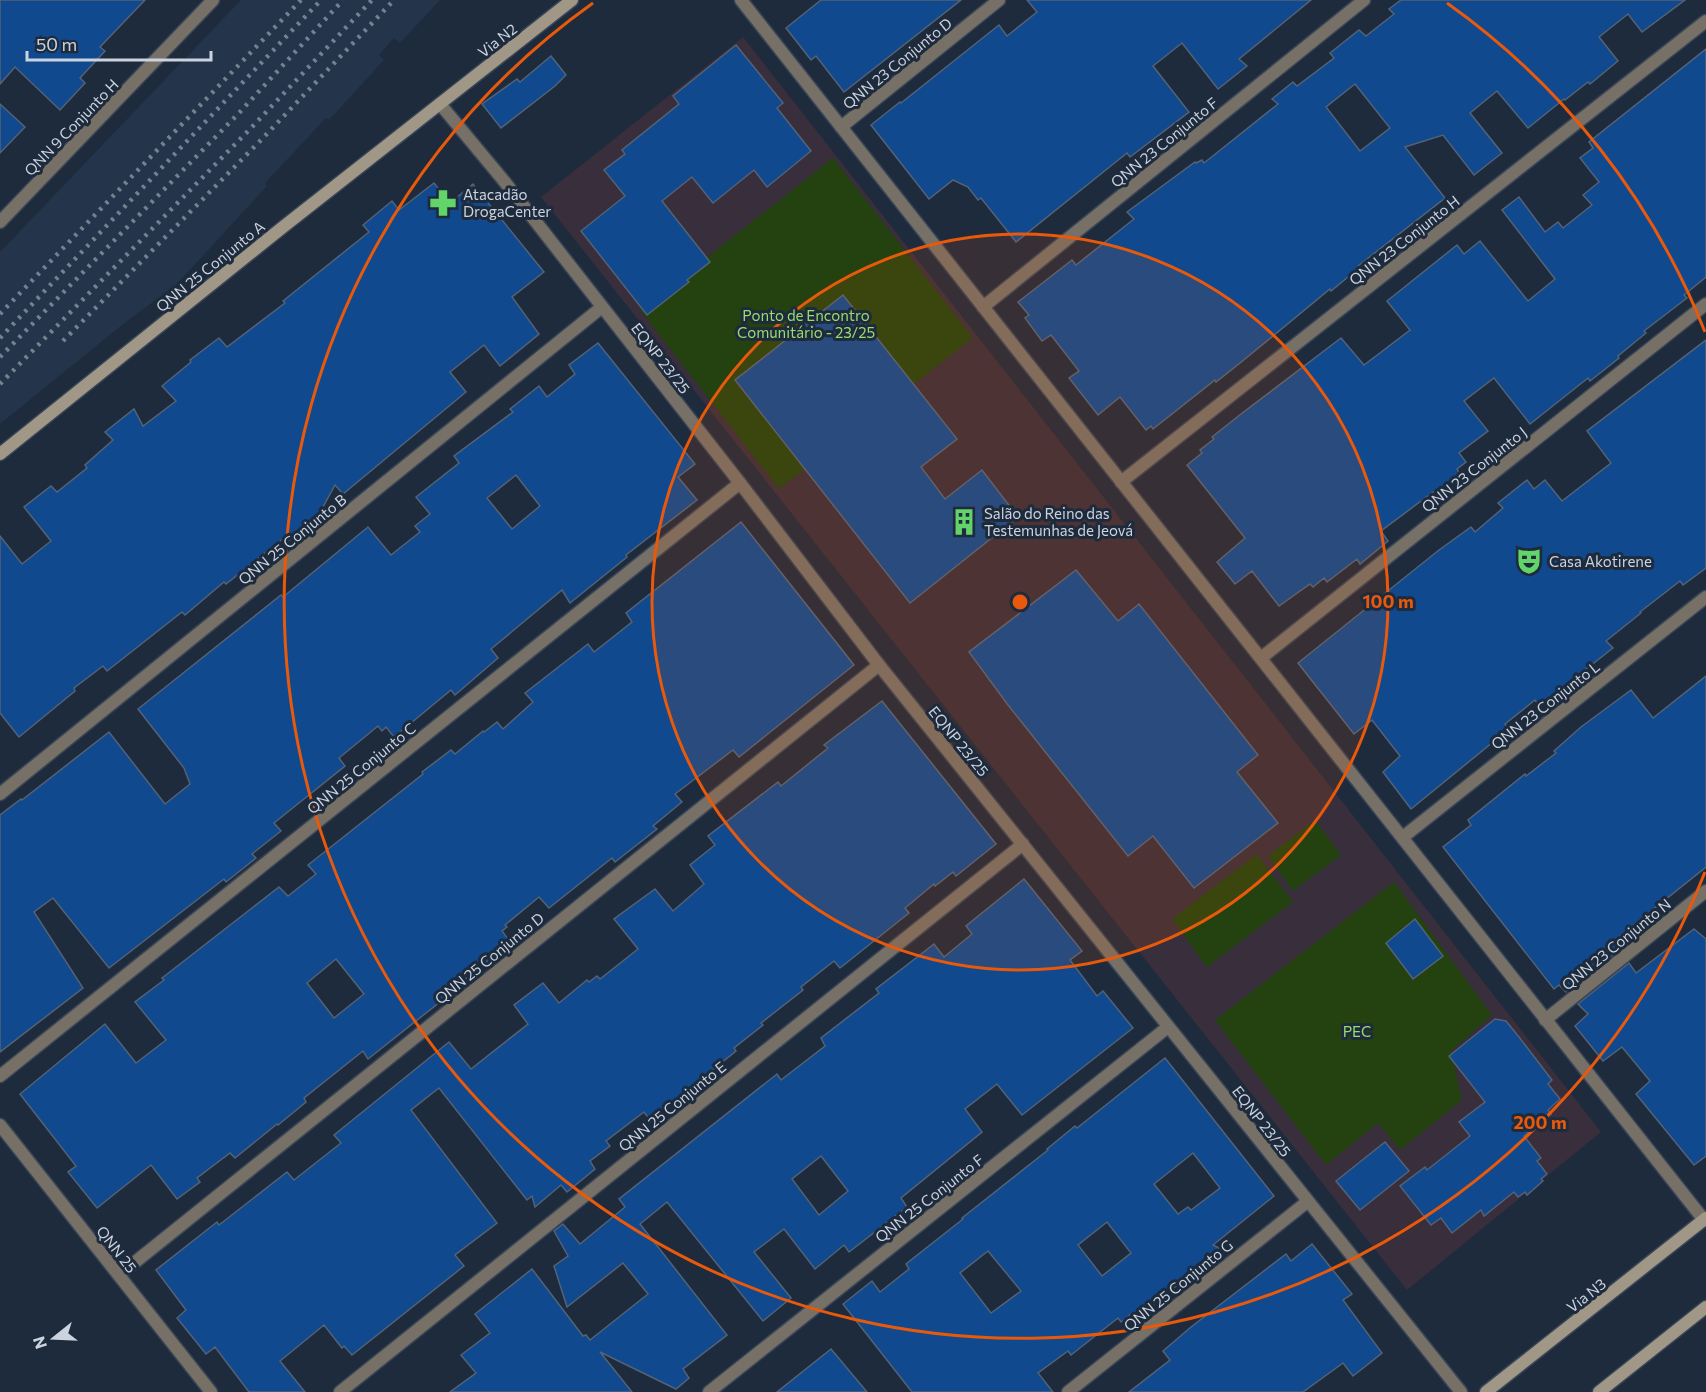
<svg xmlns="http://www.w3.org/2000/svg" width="1706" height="1392" viewBox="0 0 1706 1392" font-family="Commissioner,sans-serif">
<rect width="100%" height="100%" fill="#1e2b3d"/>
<polygon fill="#392e3c" points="743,37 1601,1132 1407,1290 541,197"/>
<polygon fill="#23344b" points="241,0 440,0 400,43 394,38 379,55 384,60 329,120 326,118 265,183 267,186 176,285 127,321 0,424 0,252"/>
<g fill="#24420f">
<polygon points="833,158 973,338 779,489 640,310"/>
<polygon points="1315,820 1341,855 1293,891 1268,856"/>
<polygon points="1257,854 1293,902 1207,967 1172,919"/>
<polygon points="1394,882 1492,1015 1451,1051 1462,1100 1400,1150 1378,1123 1326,1165 1215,1020"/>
</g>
<g fill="#10498e" stroke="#536276" stroke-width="1.5" fill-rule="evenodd">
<polygon points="0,0 145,0 100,47 105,51 80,78 85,83 60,110 15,67 0,84"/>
<polygon points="821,0 961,0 844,92 816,56 811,60 786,28"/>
<polygon points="1027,0 1311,0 1239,59 1247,66 1218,89 1182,43 1153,66 1189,112 1130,157 1127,153 1016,242 981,198 978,200 968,187 953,180 929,199 871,125 900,102 901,103 999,25 1007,36 1037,12"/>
<path d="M1401,0h284l-43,32 -14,-18 -29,23 19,24 -28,23 -2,-2 -23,18 -1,-1 -36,29 -31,-37 -27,22 32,40 -28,22 -31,-40 -38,12 40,51 -87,68 2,1 -29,24 -1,-2 -85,70 -29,23 -1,-2 -62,49 -2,-3 -5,4 -26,-33 -22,18 -29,-37 10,-7 -28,-36 -9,6 -17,-23 4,-3 -11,-13 54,-42 4,5 58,-46 -7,-7 68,-50 1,1 6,-3 2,3 74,-59 -6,-5 21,-17 4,4 37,-28 -4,-5 29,-23 7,6 28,-22 -5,-5zM1355,84l35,44 -30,23 -34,-44z"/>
<polygon points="736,45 783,103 777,108 811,151 767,187 754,170 713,203 692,177 662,201 710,262 687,280 689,282 647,315 581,231 625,196 604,170 625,154 622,150 679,104 673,96"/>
<polygon points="1706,49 1706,277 1684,295 1687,298 1644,331 1646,333 1618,356 1619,358 1590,381 1588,378 1530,424 1494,378 1464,401 1488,431 1459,453 1466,462 1457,469 1461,476 1436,496 1433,492 1381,531 1388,541 1360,564 1357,559 1327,582 1324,578 1313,587 1310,584 1279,606 1252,571 1235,584 1217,562 1245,538 1187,465 1202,453 1200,450 1214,439 1212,437 1241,414 1341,338 1364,365 1410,330 1387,301 1457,245 1464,254 1480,241 1528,301 1555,279 1502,210 1519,197 1545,232 1558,222 1563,228 1592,205 1583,195 1599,182 1580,158 1593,148 1589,142"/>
<polygon points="551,56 566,75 555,86 501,128 482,104 517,79 520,82"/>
<polygon points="0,104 25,127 0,153"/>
<polygon points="434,183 450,203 473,184 544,272 512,297 539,334 500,366 484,345 450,372 466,392 343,494 335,485 317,518 287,542 284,538 226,584 224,582 185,615 182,612 107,671 103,666 74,688 75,691 19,737 0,713 0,536 22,564 51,541 24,507 51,486 57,492 87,468 85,465 113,440 105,432 134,409 143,426 176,401 162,386 191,362 190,360 219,338 227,347 285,303 283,301 369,232 363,225 392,201 399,210"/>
<polygon points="843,295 957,439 921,467 945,499 982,470 1018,517 910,603 735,380"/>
<polygon points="1706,340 1706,568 1683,585 1680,581 1640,612 1641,613 1606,641 1613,648 1539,706 1535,700 1505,724 1509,729 1411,809 1383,772 1400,756 1372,720 1354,734 1298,663 1439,550 1471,527 1475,532 1503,508 1498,503 1527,480 1534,489 1545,480 1562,501 1611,463 1587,431"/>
<path d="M598,343l97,121 -17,13 19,23 -71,55 1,2 -57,46 -8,-13 -71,59 7,9 -43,37 -4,-5 -57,47 -8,-10 -4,4 -4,-5 -39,32 6,8 -71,57 7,8 -29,23 4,4 -30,24 -2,-3 -115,89 -56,-70 -19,14 49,76 -83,64v-237l21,-16 1,1 87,-68 56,72 25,-20 -6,-16 -46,-59 143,-114 2,2 85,-70 23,28 29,-23 -5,-6 15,-12 -14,-17 43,-34 -5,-7 59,-44 -3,-3 29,-23 8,11 28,-23 -6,-9zM516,475l24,31 -28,23 -25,-31z"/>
<path d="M741,522l113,143 -115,92 -6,-7 -58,44 7,8 -29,24 4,3 -42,33 -3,-4 -63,50 -10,-11 -34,28 2,2 -5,4 9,12 -57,45 1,2 -87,69 -5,-8 -59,47 2,4 -28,23 -1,-1 -42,34 -5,-5 -33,25 3,4 -23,17 -26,-34 -54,43 -29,-36 8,-6 -56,-72 85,-70 31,39 30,-23 -31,-38 29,-22 -2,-2 117,-91 9,9 28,-22 -8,-9 115,-91 -1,-2 29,-22 4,4 28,-23 1,1 13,-10 6,7 30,-27 -8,-9 63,-49 6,8 38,-30 -6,-9zM336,959l28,35 -30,24 -27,-35z"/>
<polygon points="1076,570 1118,621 1139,604 1258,755 1237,772 1278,823 1194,888 1153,836 1128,856 1008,705 969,652"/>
<polygon points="1706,676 1706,867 1615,940 1620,949 1566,992 1559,985 1554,989 1443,847 1471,825 1468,820 1525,774 1526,776 1556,753 1554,751 1581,727 1631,690 1653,718"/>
<polygon points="882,701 996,844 956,876 953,872 935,886 934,884 905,908 909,913 840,968 834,961 801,987 803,990 761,1023 763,1025 734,1048 736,1051 650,1120 644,1112 606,1141 610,1146 590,1161 595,1169 567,1192 561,1185 535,1207 532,1196 527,1200 439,1088 411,1110 497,1223 455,1255 464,1266 352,1355 344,1346 342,1348 324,1325 280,1361 305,1392 249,1392 215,1347 206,1354 177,1318 186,1310 156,1270 217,1222 219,1225 287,1172 294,1180 341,1143 334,1135 449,1042 471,1069 528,1024 514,1005 543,983 559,1003 587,980 589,982 597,976 600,979 638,949 614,919 655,889 673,911 704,884 690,865 715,845 708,836 778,782 781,786 828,748 824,745"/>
<path d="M1024,879l58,72 -12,9 27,36 6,-5 30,37 -111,87 -25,-31 -32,25 17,23 -81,66 6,9 -58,45 -5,-7 -29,24 -31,-40 -30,23 37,46 -28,23 -96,-119 -27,22 87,111 -44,34 6,9 -13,11 -76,-37 32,40h-182l26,-19 -15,-18 29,-22 -15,-19 57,-45 51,67 3,-1 4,5 58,-46 -25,-31 -56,44 -13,-41 14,-10 -14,-25 9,-7 17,20 45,-37 -6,-8 158,-125 4,6 44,-34 -4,-8 58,-45 -3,-4 58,-45 10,13 28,-23 -6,-8zM821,1156l27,35 -29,24 -27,-36z"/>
<polygon points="1415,919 1443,956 1413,979 1386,943"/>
<polygon points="1694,929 1706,939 1706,1156 1694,1165 1636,1094 1650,1081 1622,1047 1603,1061 1575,1026 1588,1014 1578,1004 1629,963 1636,973"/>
<polygon points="1495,1019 1506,1021 1519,1037 1552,1080 1548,1084 1560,1099 1548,1110 1551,1114 1524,1136 1541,1158 1537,1161 1547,1174 1541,1179 1543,1181 1527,1195 1525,1192 1518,1197 1514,1192 1484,1216 1481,1210 1452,1233 1441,1218 1431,1225 1400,1186 1425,1167 1427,1170 1470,1136 1459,1122 1485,1102 1449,1056"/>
<path d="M1165,1058l109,138 -61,49 8,4 -85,70 -4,-6 -11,9 -3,-4 -47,37 -3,-4 -30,22 15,19h-141l-69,-88 29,-23 8,11 29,-23 -3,-5 57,-45 -1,-1 86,-68 -1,-1 28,-23 2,2zM1193,1153l27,35 -29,22 -3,-3 -10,7 -24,-30zM1107,1222l24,31 -29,23 -24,-31zM988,1251l33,40 -30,22 -31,-40z"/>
<polygon points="1385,1142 1409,1171 1360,1210 1336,1181"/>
<polygon points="1312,1244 1352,1294 1343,1300 1382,1353 1353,1376 1343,1363 1303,1392 1129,1392 1170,1360 1163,1351 1191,1327 1286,1254 1291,1261"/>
<polygon points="831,1349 867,1392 777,1392"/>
</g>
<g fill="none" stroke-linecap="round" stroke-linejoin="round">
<defs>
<g id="minor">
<polyline points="741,0 1704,1220"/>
<polyline points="440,104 504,181 740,483 879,665 1461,1392"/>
<polyline points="841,127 999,0"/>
<polyline points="983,307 1364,0"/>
<polyline points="1121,482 1706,21"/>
<polyline points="1261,658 1706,304"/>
<polyline points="0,794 602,307"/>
<polyline points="1403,837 1706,597"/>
<polyline points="1545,1020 1706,891"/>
<polyline points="0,1076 740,483"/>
<polyline points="119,1275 879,665"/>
<polyline points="340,1392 1023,844"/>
<polyline points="709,1392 1168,1027"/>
<polyline points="1068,1392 1307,1202"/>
</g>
<g id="tertiary">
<polyline points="0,222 213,0"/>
<polyline points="0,1125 211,1392"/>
</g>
<g id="secondary">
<polyline points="0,454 283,227 572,0"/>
<polyline points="1486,1392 1706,1218"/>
<polyline points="1599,1392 1706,1307"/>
</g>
</defs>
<use href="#minor" stroke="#3a4657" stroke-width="15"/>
<use href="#tertiary" stroke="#3a4657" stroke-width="15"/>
<use href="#secondary" stroke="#3a4657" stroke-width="15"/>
<use href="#minor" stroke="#767066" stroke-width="12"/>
<use href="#tertiary" stroke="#767066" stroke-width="12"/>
<use href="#secondary" stroke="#a09787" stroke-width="12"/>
<g stroke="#768190" stroke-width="4.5" stroke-dasharray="3 6" stroke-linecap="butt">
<polyline points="0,314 301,0"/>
<polyline points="0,338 321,0"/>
<polyline points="63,341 263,138 394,0"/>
<polyline points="0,357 239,113 343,0"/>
<polyline points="0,384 252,127 372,0"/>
</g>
</g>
<circle cx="1020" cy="602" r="368" fill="#e8590c" fill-opacity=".12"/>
<g fill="none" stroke="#e8590c" stroke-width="3">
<circle cx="1020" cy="602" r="368"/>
<path d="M1705 872A736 736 0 1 1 593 3M1447 3A736 736 0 0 1 1705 332"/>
</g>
<defs>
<symbol id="pharmacy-bare" viewBox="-9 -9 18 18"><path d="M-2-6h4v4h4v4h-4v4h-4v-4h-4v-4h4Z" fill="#62d469" stroke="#1e2b3d" stroke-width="2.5" paint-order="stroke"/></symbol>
<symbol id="building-bare" viewBox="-9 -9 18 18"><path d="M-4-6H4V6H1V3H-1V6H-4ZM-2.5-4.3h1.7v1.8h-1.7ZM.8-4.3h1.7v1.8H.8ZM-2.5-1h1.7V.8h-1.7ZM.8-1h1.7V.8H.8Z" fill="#62d469" stroke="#1e2b3d" stroke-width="2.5" paint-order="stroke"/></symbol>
<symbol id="theatre-bare" viewBox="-9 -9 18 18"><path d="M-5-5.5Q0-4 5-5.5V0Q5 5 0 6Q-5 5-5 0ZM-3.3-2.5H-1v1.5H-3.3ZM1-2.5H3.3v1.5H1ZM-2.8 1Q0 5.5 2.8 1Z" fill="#62d469" stroke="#1e2b3d" stroke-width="2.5" paint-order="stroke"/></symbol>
</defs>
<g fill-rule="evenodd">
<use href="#pharmacy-bare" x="424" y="184" width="38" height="38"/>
<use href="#building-bare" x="945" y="503" width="38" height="38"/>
<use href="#theatre-bare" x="1510" y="542" width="38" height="38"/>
</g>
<g text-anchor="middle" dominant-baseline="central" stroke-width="6" stroke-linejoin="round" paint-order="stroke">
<g font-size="15" fill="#cbd3df" stroke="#1e2b3d">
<text transform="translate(497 40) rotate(-38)">Via N2</text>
<text transform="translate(897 63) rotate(-39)">QNN 23 Conjunto D</text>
<text transform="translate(71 127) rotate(-46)">QNN 9 Conjunto H</text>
<text transform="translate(1164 142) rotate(-39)">QNN 23 Conjunto F</text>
<text transform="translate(1404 240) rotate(-38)">QNN 23 Conjunto H</text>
<text transform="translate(210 266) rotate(-39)">QNN 25 Conjunto A</text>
<text transform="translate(661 358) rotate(52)">EQNP 23/25</text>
<text transform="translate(1474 469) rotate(-38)">QNN 23 Conjunto J</text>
<text transform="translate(292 539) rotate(-39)">QNN 25 Conjunto B</text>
<text transform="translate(1545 705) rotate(-38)">QNN 23 Conjunto L</text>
<text transform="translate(959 741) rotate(51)">EQNP 23/25</text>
<text transform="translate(361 768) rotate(-39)">QNN 25 Conjunto C</text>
<text transform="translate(1616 944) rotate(-39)">QNN 23 Conjunto N</text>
<text transform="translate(489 958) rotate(-39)">QNN 25 Conjunto D</text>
<text transform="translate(672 1106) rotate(-39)">QNN 25 Conjunto E</text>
<text transform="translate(1262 1121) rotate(52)">EQNP 23/25</text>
<text transform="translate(929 1198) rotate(-38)">QNN 25 Conjunto F</text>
<text transform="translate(117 1249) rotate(52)">QNN 25</text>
<text transform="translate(1178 1285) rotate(-39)">QNN 25 Conjunto G</text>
<text transform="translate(1586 1295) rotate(-38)">Via N3</text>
</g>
<g font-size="15" fill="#cbd3df" stroke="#1e2b3d" text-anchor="start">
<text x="463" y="194">Atacadão<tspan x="463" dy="17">DrogaCenter</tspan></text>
<text x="984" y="513">Salão do Reino das<tspan x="984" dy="17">Testemunhas de Jeová</tspan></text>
<text x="1549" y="561">Casa Akotirene</text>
</g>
<g font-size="15" fill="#98dc6e" stroke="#1e2b3d">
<text x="806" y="315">Ponto de Encontro<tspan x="806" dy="17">Comunitário - 23/25</tspan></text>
<text x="1357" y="1031">PEC</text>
</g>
</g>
<circle cx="1020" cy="602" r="9" fill="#e8590c" stroke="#1e2b3d" stroke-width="3"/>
<g font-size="18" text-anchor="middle" font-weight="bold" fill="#e8590c" stroke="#1e2b3d" stroke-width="6" stroke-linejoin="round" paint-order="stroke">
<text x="1388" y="608">100 m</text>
<text x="1540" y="1129">200 m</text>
</g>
<g transform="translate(54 1338) rotate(252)" stroke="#1e2b3d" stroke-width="4.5" paint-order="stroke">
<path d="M0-4.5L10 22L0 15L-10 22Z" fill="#cbd3df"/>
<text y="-9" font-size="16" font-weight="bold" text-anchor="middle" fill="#cbd3df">N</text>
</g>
<path d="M27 51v9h184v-9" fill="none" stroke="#cbd3df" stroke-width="3"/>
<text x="36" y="51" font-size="18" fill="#cbd3df" stroke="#1e2b3d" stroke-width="4.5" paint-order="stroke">50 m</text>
</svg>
